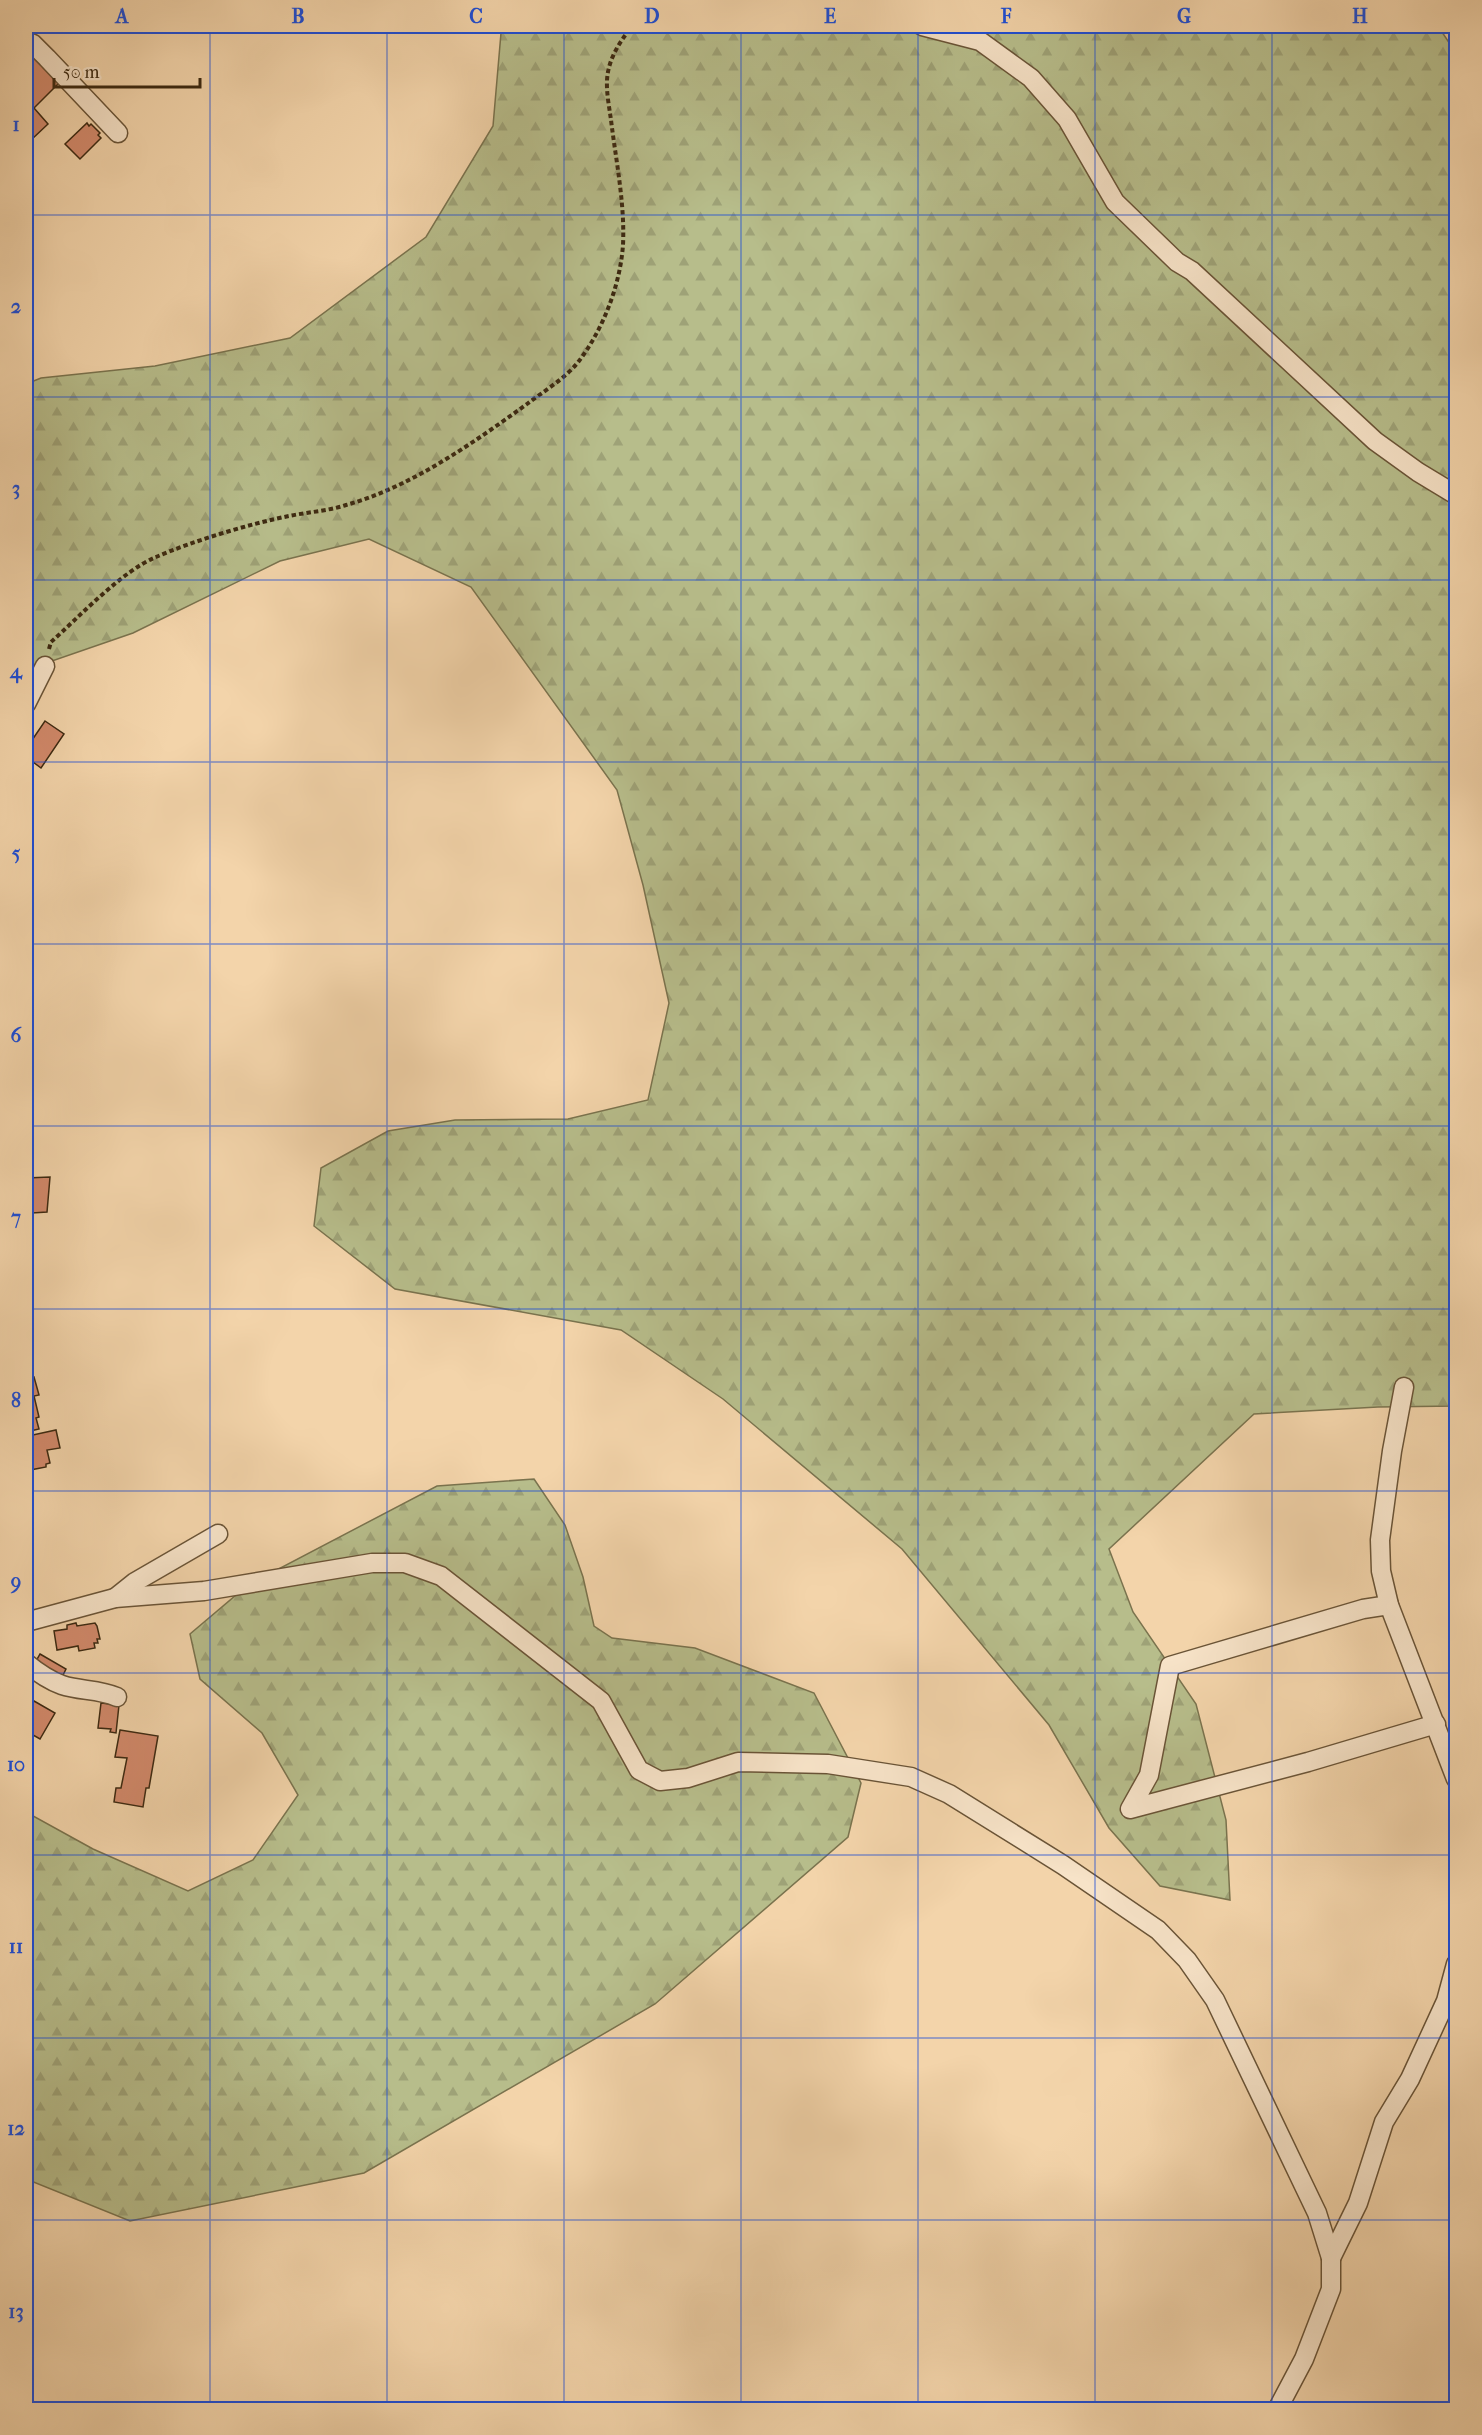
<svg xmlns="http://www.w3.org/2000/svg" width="1482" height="2435" viewBox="0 0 1482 2435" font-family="'IM FELL French Canon',serif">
<defs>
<pattern id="forest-firs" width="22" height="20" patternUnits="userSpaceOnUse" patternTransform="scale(1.5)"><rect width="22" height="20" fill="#b7bd8b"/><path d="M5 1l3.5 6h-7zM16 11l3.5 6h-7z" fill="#9ea277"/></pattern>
</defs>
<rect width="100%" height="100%" fill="#f3d4aa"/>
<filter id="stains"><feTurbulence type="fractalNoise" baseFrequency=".00333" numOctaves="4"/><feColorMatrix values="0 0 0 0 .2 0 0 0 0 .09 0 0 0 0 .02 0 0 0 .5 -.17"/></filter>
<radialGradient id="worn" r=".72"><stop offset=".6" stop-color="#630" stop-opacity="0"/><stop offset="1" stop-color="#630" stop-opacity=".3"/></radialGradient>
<g fill="url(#forest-firs)" stroke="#7a734e" stroke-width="1.5">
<polygon points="498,26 1438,26 1456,53 1456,1406 1378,1407 1254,1414 1109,1549 1133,1612 1196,1704 1226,1820 1230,1900 1160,1886 1109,1828 1049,1725 902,1549 723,1399 621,1330 395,1289 314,1226 321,1168 388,1131 455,1120 568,1119 648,1100 669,1003 643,885 617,790 471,587 369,539 280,561 133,633 26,670 26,384 41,378 155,366 290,338 426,237 493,126 501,33"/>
<polygon points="534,1479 565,1525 583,1577 594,1626 612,1638 695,1648 814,1693 861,1783 848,1837 655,2004 364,2173 130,2221 26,2179 26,1812 93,1849 188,1891 253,1860 298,1795 262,1733 200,1679 190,1634 248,1585 437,1486"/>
</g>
<g fill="#d38a6c" stroke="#3c2911" stroke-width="1.5">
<polygon points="26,51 31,58 34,55 59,83 34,108 48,124 31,140 30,138 28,140 26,138 26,106 30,103 26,98 28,94 26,92"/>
<polygon points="87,123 89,126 91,124 100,133 98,135 101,138 80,159 65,144"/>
<polygon points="45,721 64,734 41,768 29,759 32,755 26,749"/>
<polygon points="26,1146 31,1146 30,1160 26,1160"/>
<polygon points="50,1177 47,1212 32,1213 32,1201 26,1202 26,1178"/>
<polygon points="34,1377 39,1395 34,1396 39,1417 36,1418 39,1429 26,1432 26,1380"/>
<polygon points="56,1430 60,1448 47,1450 50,1463 46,1464 46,1467 30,1470 26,1448 26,1445 30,1444 28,1436"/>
<polygon points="76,1623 77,1626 95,1623 97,1626 100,1639 97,1639 98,1643 94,1643 95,1648 79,1651 78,1646 57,1650 54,1631 67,1629 67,1625"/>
<polygon points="40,1654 66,1669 62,1677 35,1663"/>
<polygon points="34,1701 55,1713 40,1739 26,1731 26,1718 28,1714 26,1710 28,1706 30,1707"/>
<polygon points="101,1703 119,1705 116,1733 110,1732 111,1729 98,1728"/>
<polygon points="120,1730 158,1736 149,1788 146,1788 143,1807 114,1802 116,1788 121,1788 127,1758 115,1757"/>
<polygon points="26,1738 33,1744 28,1750 26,1749"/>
</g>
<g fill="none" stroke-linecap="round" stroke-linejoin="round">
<defs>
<g id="street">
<polyline points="922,26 980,41 1031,78 1067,119 1115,202 1177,262 1192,271 1375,441 1418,472 1456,495"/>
<polyline points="26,41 33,44 47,58 118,133"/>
<polyline points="26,704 45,666"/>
<polyline points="1404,1387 1392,1451 1380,1540 1381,1571 1389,1605 1456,1779"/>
<polyline points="115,1598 135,1582 218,1534"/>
<polyline points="1389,1605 1363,1609 1170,1666 1149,1775 1130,1809 1308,1762 1436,1724"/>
<polyline points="26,1622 115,1598 204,1591 372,1563 405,1563 441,1576 601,1701 639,1770 660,1781 688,1778 738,1762 828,1764 911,1777 949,1794 1063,1865 1158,1930 1187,1960 1215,2000 1317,2213 1331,2258 1331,2289 1304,2359 1277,2410"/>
<path d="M26,1663c11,9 22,17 36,22 18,6 37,4 55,12"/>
<polyline points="1331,2258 1358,2203 1384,2122 1410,2079 1446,2001 1456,1964"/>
</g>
</defs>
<use href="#street" stroke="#6a5437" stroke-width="21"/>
<g stroke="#3c2911" stroke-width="4" stroke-dasharray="4.5 3" stroke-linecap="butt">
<path d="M49,649l2,-7c28,-25 71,-71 105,-85 37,-16 93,-33 133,-41 19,-4 39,-5 57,-11 65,-18 127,-62 181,-101 17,-13 39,-26 52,-43 24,-32 41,-75 44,-116 2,-41 -7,-84 -12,-125 -2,-15 -6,-33 -3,-48 3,-17 14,-34 25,-46"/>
<polyline points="26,1479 31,1483 30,1602"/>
</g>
<use href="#street" stroke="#f7e3c8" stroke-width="18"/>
</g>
<path fill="none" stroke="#1d4ed8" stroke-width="1.5" stroke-opacity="0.55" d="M210,26v2384M387,26v2384M564,26v2384M741,26v2384M918,26v2384M1095,26v2384M1272,26v2384M26,215h1430M26,397h1430M26,580h1430M26,762h1430M26,944h1430M26,1126h1430M26,1309h1430M26,1491h1430M26,1673h1430M26,1855h1430M26,2038h1430M26,2220h1430"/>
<rect width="1482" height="2435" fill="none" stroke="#f3d4aa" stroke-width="66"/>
<path d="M54 78v9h146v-9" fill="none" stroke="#3c2911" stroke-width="3"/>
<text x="63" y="78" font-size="18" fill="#3c2911" stroke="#f7e3c8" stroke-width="4.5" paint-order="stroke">50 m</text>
<rect x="33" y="33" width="1416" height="2369" fill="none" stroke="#1d4ed8" stroke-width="2"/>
<g font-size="20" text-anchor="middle" font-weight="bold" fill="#1d4ed8">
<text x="122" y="23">A</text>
<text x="298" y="23">B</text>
<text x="476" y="23">C</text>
<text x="652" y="23">D</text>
<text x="830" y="23">E</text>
<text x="1006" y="23">F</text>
<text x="1184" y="23">G</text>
<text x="1360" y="23">H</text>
<text x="16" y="131">1</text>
<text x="16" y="313">2</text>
<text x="16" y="495">3</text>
<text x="16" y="678">4</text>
<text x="16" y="860">5</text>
<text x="16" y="1042">6</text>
<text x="16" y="1224">7</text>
<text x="16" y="1407">8</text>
<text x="16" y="1589">9</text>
<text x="16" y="1771">10</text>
<text x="16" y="1953">11</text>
<text x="16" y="2135">12</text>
<text x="16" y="2318">13</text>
</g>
<rect width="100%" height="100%" filter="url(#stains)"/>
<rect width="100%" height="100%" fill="url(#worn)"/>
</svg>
